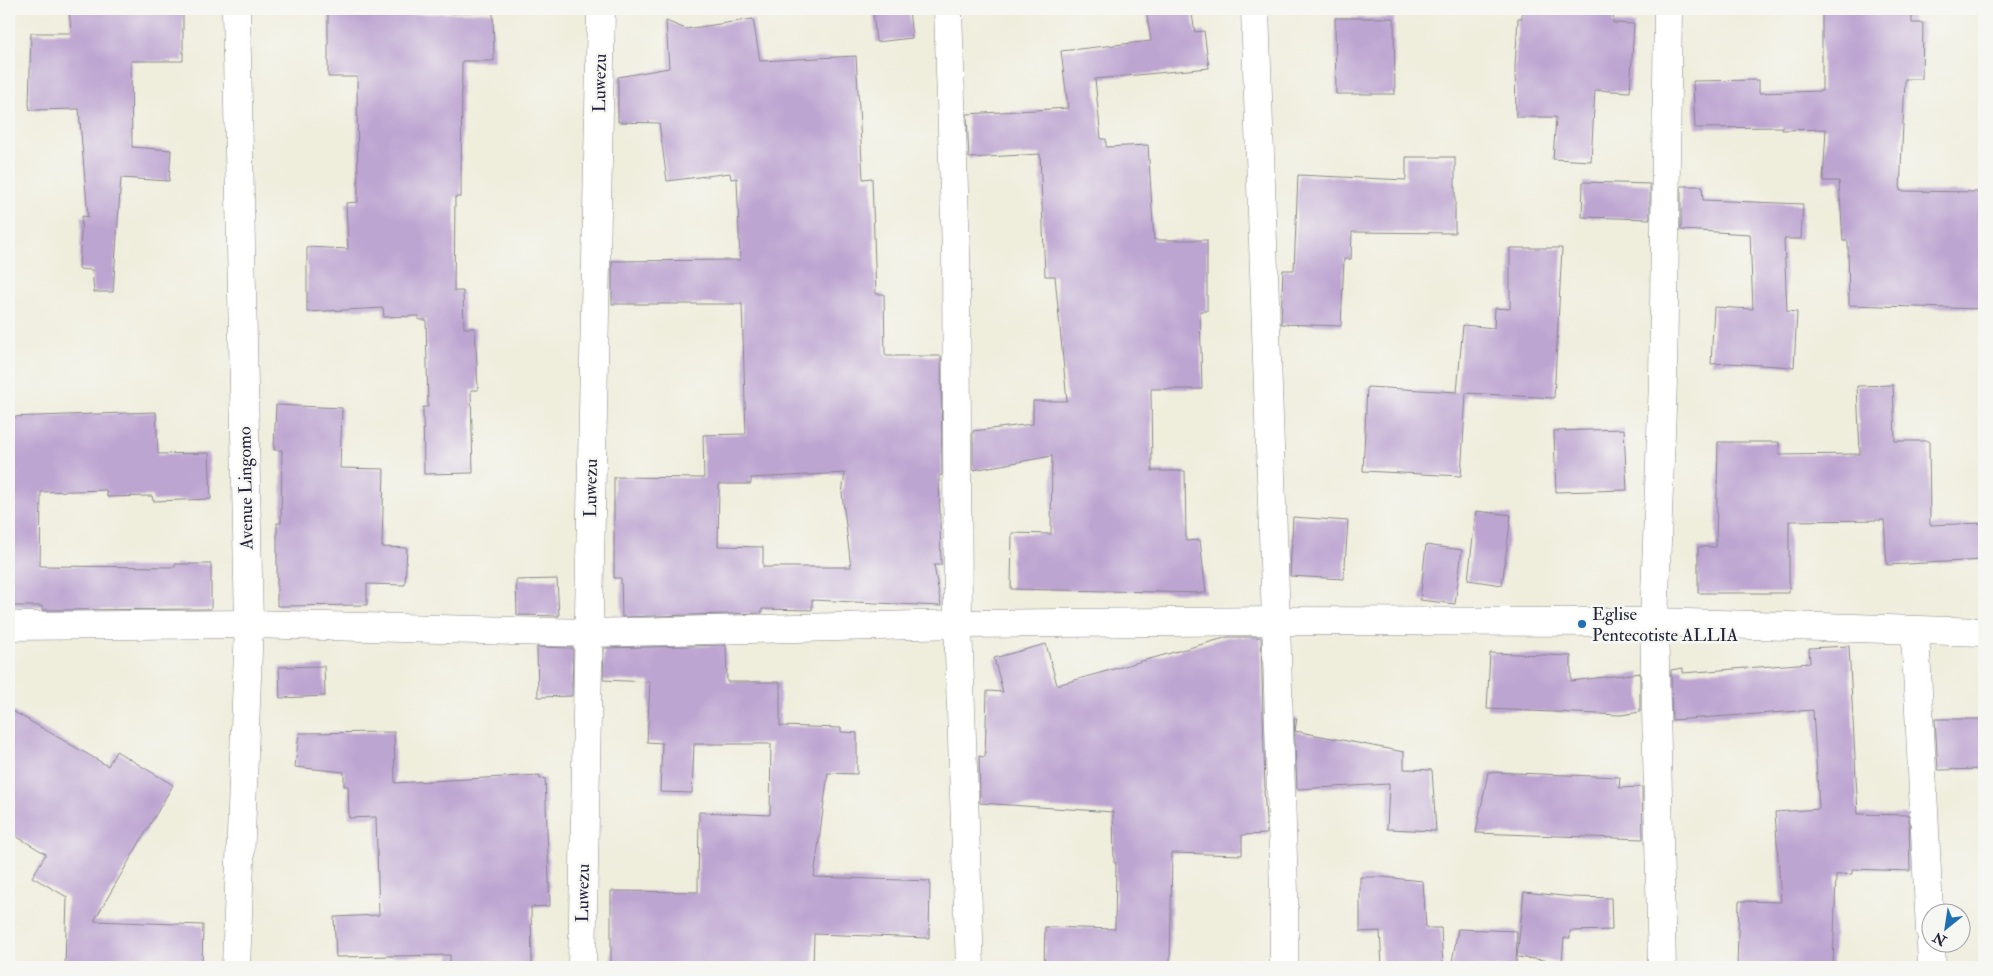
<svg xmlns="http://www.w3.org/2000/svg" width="1993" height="976" viewBox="0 0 1993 976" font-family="'IM FELL Double Pica',serif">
<rect width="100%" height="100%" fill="#f6f6f2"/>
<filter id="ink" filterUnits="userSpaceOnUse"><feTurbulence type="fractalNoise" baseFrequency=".02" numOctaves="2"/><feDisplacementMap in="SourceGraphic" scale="10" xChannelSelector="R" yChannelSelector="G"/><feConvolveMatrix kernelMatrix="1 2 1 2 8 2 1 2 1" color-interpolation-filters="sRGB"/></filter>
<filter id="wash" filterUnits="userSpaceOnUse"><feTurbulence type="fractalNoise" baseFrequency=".0096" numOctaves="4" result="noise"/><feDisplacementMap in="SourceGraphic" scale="20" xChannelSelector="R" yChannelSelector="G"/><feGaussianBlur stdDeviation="1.12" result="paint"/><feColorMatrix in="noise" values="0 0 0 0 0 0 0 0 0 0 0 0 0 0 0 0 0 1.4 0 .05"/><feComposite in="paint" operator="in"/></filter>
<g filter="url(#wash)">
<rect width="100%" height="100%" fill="#efeddc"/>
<g id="blocks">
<g fill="#bda5d1" fill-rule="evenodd">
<polygon points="69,9 183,9 183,61 131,61 132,147 171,150 169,181 121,178 113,292 94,292 92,270 79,269 82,216 88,217 79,109 30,110 29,104 31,33 71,33"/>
<polygon points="873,9 909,9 912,38 876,42"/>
<polygon points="1146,9 1191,9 1195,32 1204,31 1209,68 1095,79 1101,139 1106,139 1106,147 1148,145 1154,240 1207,240 1207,311 1200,311 1202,389 1151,389 1152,471 1185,471 1186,541 1200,540 1206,593 1011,589 1012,533 1051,534 1052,456 973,470 973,431 1033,424 1033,401 1067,401 1055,276 1045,276 1040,154 969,158 967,114 1068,108 1061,51 1151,41"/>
<polygon points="1522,9 1614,9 1613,23 1634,24 1630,92 1595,90 1591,161 1553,159 1556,117 1516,117 1515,67 1518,18 1522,18"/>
<polygon points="1822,9 1912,9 1912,23 1923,23 1922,79 1905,79 1900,191 1982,192 1981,215 1984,215 1982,309 1849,305 1848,241 1843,241 1839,181 1823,181 1826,129 1782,130 1782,127 1695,128 1693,81 1759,80 1759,93 1822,91"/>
<polygon points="328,12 385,12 385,15 493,12 494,61 462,61 461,197 455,197 454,291 463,291 464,328 475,328 478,390 471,390 473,473 424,474 423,407 428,407 426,320 419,320 419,316 384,317 383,308 307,312 307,247 348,249 346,203 358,202 357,77 328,77"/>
<polygon points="1335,18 1394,18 1395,94 1336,94"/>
<path d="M753,19l7,42 96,-5 7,123 9,-1 4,116h8l1,59 1,3h55l1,119 -3,1 2,89h-7l7,41 -129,-6v10l-50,-1v4l-140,4 -1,-39h-7v-101l90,1 -1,-43 43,-1 -4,-130h-130v-43l128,-1 -3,-82 -6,1 -1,-6 -63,8 -8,-58 -41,-1v-45l51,-9 -3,-47 20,8zM845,473l-3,20 9,74h-88v-20l-45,-1 1,-62h32v-6z"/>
<polygon points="1406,157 1455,157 1455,233 1352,232 1351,259 1344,259 1341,326 1281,324 1283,270 1294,270 1298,175 1406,180"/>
<polygon points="1583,182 1650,184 1650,219 1582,217"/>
<polygon points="1681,186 1702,186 1703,200 1803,204 1801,239 1784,239 1787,311 1797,312 1794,367 1728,363 1711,364 1714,307 1753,309 1750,234 1681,230"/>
<polygon points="1510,248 1562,248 1554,398 1466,393 1461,476 1363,471 1367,387 1457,392 1463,325 1494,328 1495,308 1510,309"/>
<polygon points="1893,385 1895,441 1929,441 1930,525 1984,523 1984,560 1887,565 1884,520 1789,521 1789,593 1698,593 1698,547 1716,547 1718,442 1779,442 1779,455 1860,454 1857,386"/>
<polygon points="276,405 342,408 340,468 384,469 382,547 407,548 405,585 367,584 367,605 277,606 277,523 281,523 282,450 274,450"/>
<polygon points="156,412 158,454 209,453 211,499 153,501 152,496 107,497 106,490 41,492 40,566 175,567 175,564 211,564 211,609 42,610 42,606 9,606 9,417"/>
<polygon points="1624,429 1627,490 1556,492 1554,431"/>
<polygon points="1476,511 1511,515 1502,585 1468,580"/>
<polygon points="1293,517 1348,521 1344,579 1290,576"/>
<polygon points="1426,545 1462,550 1455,604 1420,600"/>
<polygon points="557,579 559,616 517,615 516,580"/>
<polygon points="1228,637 1261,637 1265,790 1264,790 1267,834 1242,835 1242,855 1172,853 1170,967 1044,967 1045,927 1115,929 1116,863 1114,863 1113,812 980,803 979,756 985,757 987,691 1003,692 994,658 1046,644 1057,685"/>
<polygon points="726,645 727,682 780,682 780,726 841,728 841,732 857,733 857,774 828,773 814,877 930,881 929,938 814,934 813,967 611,967 611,891 698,892 699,812 770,815 771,744 694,744 692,793 660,792 662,743 647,742 650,682 603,680 604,648"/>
<polygon points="1849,646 1858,814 1909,815 1910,871 1852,869 1852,874 1836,875 1833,967 1737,967 1739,901 1781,902 1775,812 1819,809 1813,710 1672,720 1671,670 1683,668 1683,673 1810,663 1809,648"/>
<polygon points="537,647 573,648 572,696 538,697"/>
<polygon points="1490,653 1571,656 1571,681 1640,673 1640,712 1621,715 1487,709"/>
<polygon points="324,666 325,696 280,698 279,667"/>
<polygon points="9,709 108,766 116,751 173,785 94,921 203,925 202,967 65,967 67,897 32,877 46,854 9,832"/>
<polygon points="1294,718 1297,718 1295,731 1404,752 1404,769 1432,770 1436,831 1387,829 1389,784 1297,789"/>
<polygon points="1935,719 1984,719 1984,769 1938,770"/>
<polygon points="394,732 395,783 540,775 540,779 545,778 550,906 531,907 532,967 450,967 450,955 336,957 334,917 379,915 376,817 349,818 348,786 344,786 344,772 295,767 299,733"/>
<polygon points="1488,772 1620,777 1619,788 1642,787 1643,839 1476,833"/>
<polygon points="1360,877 1381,877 1423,881 1426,928 1441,928 1443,967 1382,967 1380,931 1360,932"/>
<polygon points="1524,892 1573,897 1611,898 1612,930 1570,931 1570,938 1564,938 1562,962 1517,957"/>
<polygon points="1458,929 1517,931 1516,967 1451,967"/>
</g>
</g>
</g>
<g filter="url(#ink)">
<use href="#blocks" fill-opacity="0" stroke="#88888c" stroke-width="1"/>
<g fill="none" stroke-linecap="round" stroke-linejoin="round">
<defs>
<g id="minor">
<polyline points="236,9 249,624 236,967"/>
<polyline points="948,9 956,251 958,624 970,967"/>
<polyline points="1255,9 1276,621 1284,893 1284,967"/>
<polyline points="9,626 249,624 588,633 958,624 1276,621 1654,622 1984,632"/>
<polyline points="1915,631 1930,931"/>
<polyline points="1931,944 1932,967"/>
<polyline points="582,967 601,9"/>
<polyline points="1662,967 1654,622 1663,380 1668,9"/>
</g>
</defs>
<use href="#minor" stroke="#88888c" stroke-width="29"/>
<use href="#minor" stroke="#fff" stroke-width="28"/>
</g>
</g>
<circle fill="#1f6fb2" stroke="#f6f6f2" stroke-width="2" cx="1582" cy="624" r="5"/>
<g text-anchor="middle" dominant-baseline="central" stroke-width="5" stroke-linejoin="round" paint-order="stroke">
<g font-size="18" fill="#22223b" stroke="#f6f6f2">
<text transform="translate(600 83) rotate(-89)">Luwezu</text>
<text transform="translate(246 488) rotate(-91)">Avenue Lingomo</text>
<text transform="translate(591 488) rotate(-89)">Luwezu</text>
<text transform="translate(583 893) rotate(-89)">Luwezu</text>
</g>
<g font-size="18" fill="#22223b" stroke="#f6f6f2" text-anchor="start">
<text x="1592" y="614">Eglise<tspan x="1592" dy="21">Pentecotiste ALLIA</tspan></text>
</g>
</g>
<rect width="1993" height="976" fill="none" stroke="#f6f6f2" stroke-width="30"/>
<g transform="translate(1946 928) rotate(210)"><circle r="24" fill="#f6f6f2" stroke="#a1a1a9"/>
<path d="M0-4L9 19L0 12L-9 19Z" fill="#1f6fb2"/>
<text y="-8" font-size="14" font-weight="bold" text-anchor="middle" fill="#22223b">N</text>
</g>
</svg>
